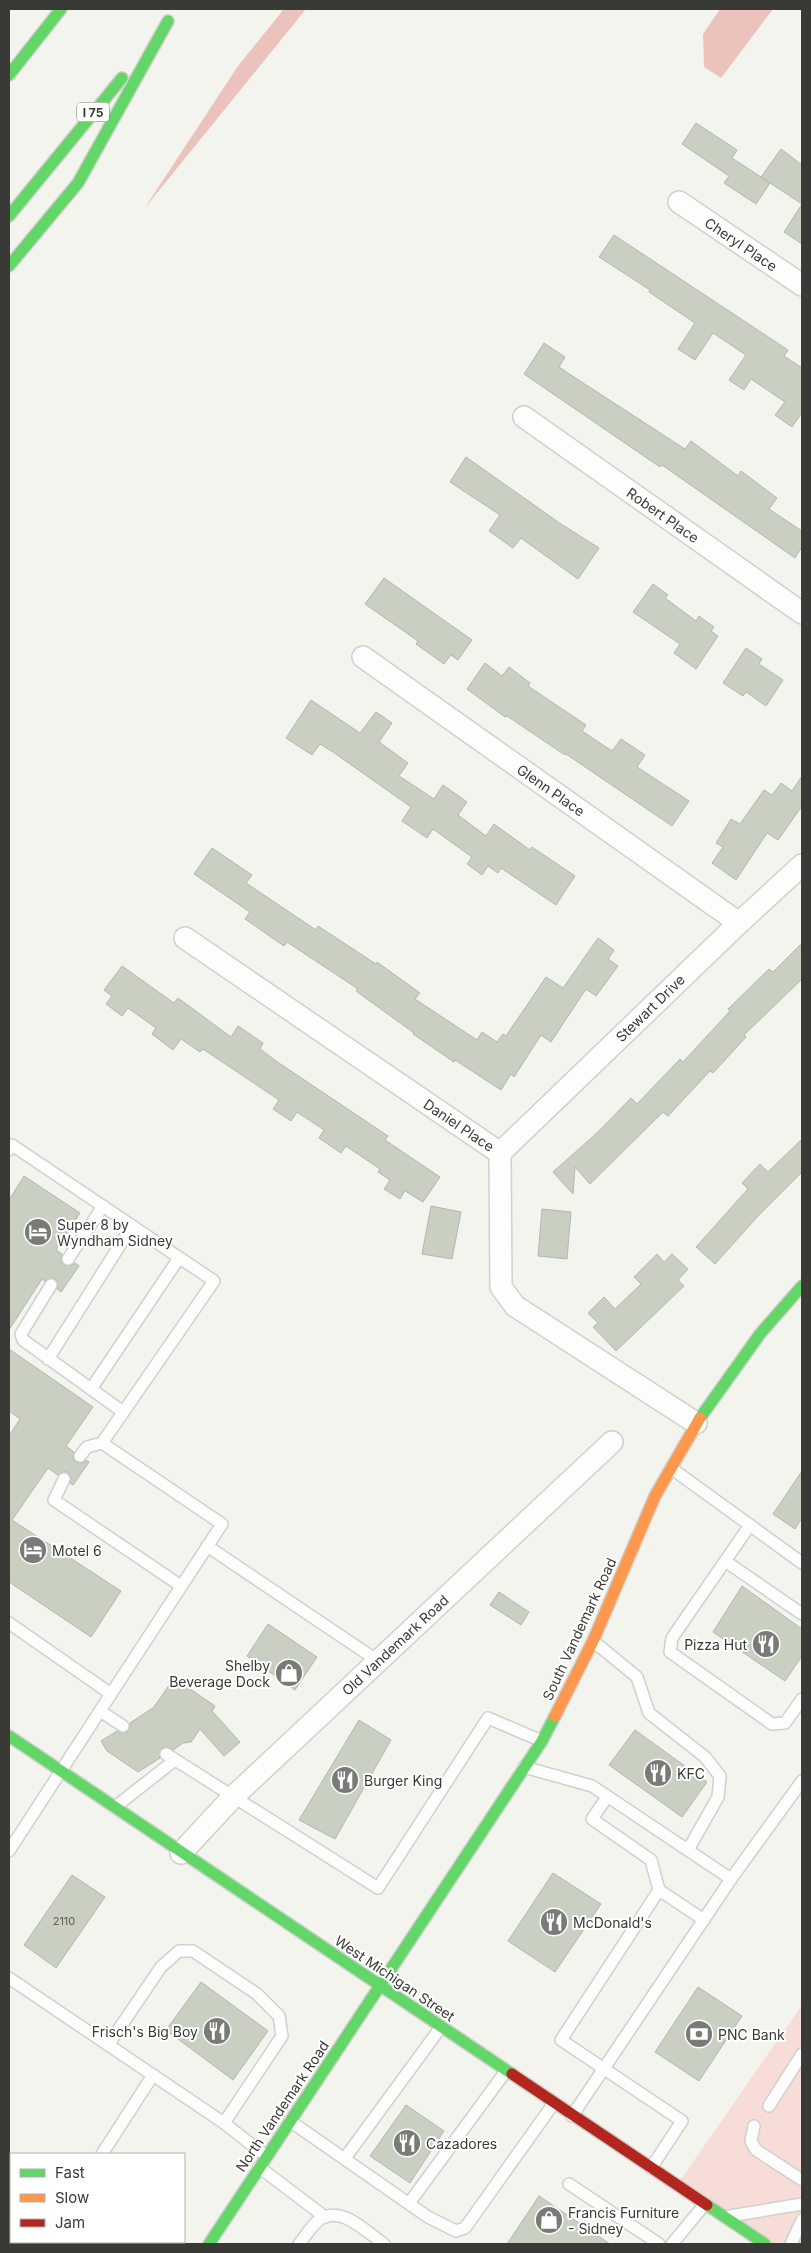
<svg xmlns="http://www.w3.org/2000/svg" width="811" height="2253" viewBox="0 0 811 2253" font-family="Inter,sans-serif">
<rect width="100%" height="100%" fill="#f4f4ef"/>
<polygon fill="#f7dcd7" points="802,2005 802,2244 765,2244 677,2185"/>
<g fill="#ebc2bc">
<polygon points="284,9 306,9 144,209 238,66"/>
<polygon points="720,9 773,9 721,78 704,67 703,34"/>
</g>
<g fill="#c9cfc1" stroke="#b5b5b2">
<polygon points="696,123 737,150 732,158 770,183 756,204 724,183 729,176 682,144"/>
<polygon points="781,149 802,165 802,244 784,232 802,204 761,177"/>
<polygon points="614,235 788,350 784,356 802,368 802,415 801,414 792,427 775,415 785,402 751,379 744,390 729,380 746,355 713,333 695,360 678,349 695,323 649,292 650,290 599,257"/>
<polygon points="544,343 565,357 559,367 577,379 685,449 691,441 738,476 741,471 777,498 769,509 802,531 802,547 795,558 662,465 660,467 524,374"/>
<polygon points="466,457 561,524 599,548 578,579 521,538 513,548 489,531 500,515 450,482"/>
<polygon points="384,578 472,640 458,660 451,655 444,664 416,644 418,641 365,604"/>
<polygon points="653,584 668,595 665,598 696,621 699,616 714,627 711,631 718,636 696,669 674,653 680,644 633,612"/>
<polygon points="746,648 762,659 759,664 783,680 766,706 746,692 743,696 723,683"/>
<polygon points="485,663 502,676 509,667 530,683 528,686 586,725 582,731 612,751 621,739 645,755 637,767 689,801 672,826 566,754 565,755 507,716 505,717 467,689"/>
<polygon points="311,700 360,733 376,712 392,723 379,742 408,763 399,776 434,799 443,785 467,802 458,815 486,836 494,824 530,850 532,847 575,876 556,905 501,868 498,873 488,866 482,875 467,864 472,857 433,829 427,838 402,821 411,807 333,752 320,744 312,755 286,738"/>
<polygon points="802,776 802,806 778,840 767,833 736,880 712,863 723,847 716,843 731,819 740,824 764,790 772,795 781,783 792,791"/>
<polygon points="212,848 252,875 246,883 316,930 318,926 376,964 377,962 420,993 415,999 477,1040 482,1032 497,1042 503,1034 506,1036 546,977 563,988 598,938 614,950 608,959 618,966 596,996 586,989 551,1042 541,1035 514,1077 511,1074 501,1090 455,1060 454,1062 413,1034 414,1033 356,991 358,989 287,942 284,946 245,919 250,912 194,874"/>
<polygon points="802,943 802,979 744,1035 746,1037 713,1073 710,1071 668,1116 663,1112 590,1184 575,1167 573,1194 553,1172 598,1132 631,1098 637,1104 680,1059 683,1062 730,1011 728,1009 769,969 773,972"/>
<polygon points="122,966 174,1003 178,998 231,1037 238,1026 263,1043 260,1049 276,1061 388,1136 385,1140 440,1177 423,1202 405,1191 400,1199 384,1189 390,1180 378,1172 380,1169 346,1146 341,1153 319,1138 324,1130 297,1112 291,1121 273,1109 279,1100 203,1049 200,1052 181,1039 173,1050 152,1034 156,1028 128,1008 122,1016 106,1004 112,996 104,990"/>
<polygon points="802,1139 802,1172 759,1215 715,1264 696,1247 748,1189 742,1183 760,1164 768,1172"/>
<polygon points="24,1176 80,1213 56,1250 62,1254 61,1262 64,1265 71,1266 75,1263 79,1266 61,1292 57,1289 58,1285 55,1279 51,1278 45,1281 42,1279 9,1330 9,1200"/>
<polygon points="431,1206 461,1212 452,1259 422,1254"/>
<polygon points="542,1209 571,1212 567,1259 538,1256"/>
<polygon points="657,1254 664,1262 672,1254 688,1269 678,1280 684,1286 616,1351 593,1327 598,1323 588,1313 604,1297 615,1309 641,1284 634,1277"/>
<polygon points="9,1349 93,1407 66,1446 74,1452 73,1458 76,1462 82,1463 86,1460 89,1462 73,1485 70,1483 71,1478 68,1472 63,1472 58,1475 48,1468 12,1520 121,1591 91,1637 9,1582 9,1436 20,1419 9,1411"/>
<polygon points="802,1471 802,1518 795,1529 773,1514"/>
<polygon points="742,1586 802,1629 802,1656 785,1681 713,1632"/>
<polygon points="499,1592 529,1612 521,1625 490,1605"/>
<polygon points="268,1624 317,1657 295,1690 247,1656"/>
<polygon points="174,1678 215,1706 212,1711 240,1742 224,1756 200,1729 191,1742 183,1743 173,1750 167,1747 162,1748 159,1753 160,1758 138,1772 107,1751 101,1741 117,1731 122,1733 127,1732 130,1727 130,1723 154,1707"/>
<polygon points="359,1720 391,1740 335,1839 299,1820"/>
<polygon points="635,1730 707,1782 682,1817 609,1765"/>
<polygon points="553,1873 601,1904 555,1972 508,1941"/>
<polygon points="72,1875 105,1897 56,1968 24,1945"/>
<polygon points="201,1982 268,2031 233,2080 166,2030"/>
<polygon points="698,1987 742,2016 699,2081 655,2052"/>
<polygon points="406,2105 444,2131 410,2183 370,2156"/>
<polygon points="539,2196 610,2244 507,2244"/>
</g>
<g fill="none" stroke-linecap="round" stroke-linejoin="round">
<defs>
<g id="lane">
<polyline points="9,1150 12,1145 214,1281 102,1443 222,1524 111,1694"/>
<polyline points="68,1259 103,1206"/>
<polyline points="51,1285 21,1334 23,1340 123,1412"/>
<polyline points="48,1359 132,1226"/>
<polyline points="91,1389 179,1258"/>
<polyline points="80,1456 87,1447 102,1443"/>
<polyline points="671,1468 802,1563"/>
<polyline points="64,1479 54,1500 181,1586"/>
<polyline points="750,1525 672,1638 670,1652 772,1724 785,1723 802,1699"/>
<polyline points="207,1546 378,1661"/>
<polyline points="725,1561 802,1614"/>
<polyline points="9,1623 111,1694 9,1851"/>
<polyline points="593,1641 637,1677 649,1713 705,1757 720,1776 718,1797 688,1850"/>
<polyline points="100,1711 123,1726"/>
<polyline points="166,1754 378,1888 488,1718 542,1741"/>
<polyline points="524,1767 592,1786 731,1879"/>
<polyline points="607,1797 592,1819 651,1860 659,1890"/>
<polyline points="115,1807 175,1760"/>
<polyline points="9,1978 224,2123 266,2156"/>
<polyline points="108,2045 161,1967 179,1951 193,1951 257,1994 279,2016 282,2036 224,2123"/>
<polyline points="769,2106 802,2054"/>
<polyline points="572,2116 731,1879 802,1781"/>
<polyline points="290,2121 428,2217 456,2231 465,2228 554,2103"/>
<polyline points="754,2126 751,2141 756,2150 802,2180"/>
<polyline points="102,2154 153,2075"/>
<polyline points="345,2158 441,2027"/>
<polyline points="259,2167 325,2217"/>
<polyline points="651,2168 682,2121 561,2040 659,1890 704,1920"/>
<polyline points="569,2184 659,2244"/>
<polyline points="410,2202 506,2071"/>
<polyline points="730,2216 802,2204"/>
<polyline points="81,2242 84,2244"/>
<polyline points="44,2244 46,2242"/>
<path d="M299,2244c6,-7 12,-18 20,-24 22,-16 47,12 65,24"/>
<polyline points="672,2244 705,2204"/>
<polyline points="791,2244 802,2220"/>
</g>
<g id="street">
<polyline points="679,202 802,285"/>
<polyline points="524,417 802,613"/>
<polyline points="363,657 739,923"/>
<polyline points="185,938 500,1153"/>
<polyline points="500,1153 739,923 802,865"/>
<polyline points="500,1153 501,1287 515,1306 696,1423"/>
<polyline points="181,1853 233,1797 612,1442"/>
</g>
<g id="fast">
<polyline points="9,75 61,9"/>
<polyline points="9,216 122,78"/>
<polyline points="9,266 78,183 168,21"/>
<polyline points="700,1418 760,1334 802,1286"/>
<polyline points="9,1736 512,2074"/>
<polyline points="707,2205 765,2244"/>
<polyline points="209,2244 542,1741 555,1716"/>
</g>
<polyline id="slow" points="555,1716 593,1641 655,1496 700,1418"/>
<polyline id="jam" points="512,2074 707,2205"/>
</defs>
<use href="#lane" stroke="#d0d0cc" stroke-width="14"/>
<use href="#street" stroke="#d0d0cc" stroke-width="24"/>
<use href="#fast" stroke="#d0d0cc" stroke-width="14"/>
<use href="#slow" stroke="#d0d0cc" stroke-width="14"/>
<use href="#jam" stroke="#d0d0cc" stroke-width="14"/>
<use href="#lane" stroke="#fdfdfd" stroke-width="11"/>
<use href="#street" stroke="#fdfdfd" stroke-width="21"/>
<use href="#fast" stroke="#63d668" stroke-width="11"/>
<use href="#slow" stroke="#ff974d" stroke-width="11"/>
<use href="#jam" stroke="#b3261e" stroke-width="11"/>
</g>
<defs>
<symbol id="hotel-disc" viewBox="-11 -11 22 22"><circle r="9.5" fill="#7a7a76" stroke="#fff"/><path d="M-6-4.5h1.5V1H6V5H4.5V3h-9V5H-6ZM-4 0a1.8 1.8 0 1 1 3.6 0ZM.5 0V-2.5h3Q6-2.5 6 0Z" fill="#fff"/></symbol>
<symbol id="restaurant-disc" viewBox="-11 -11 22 22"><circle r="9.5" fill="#7a7a76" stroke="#fff"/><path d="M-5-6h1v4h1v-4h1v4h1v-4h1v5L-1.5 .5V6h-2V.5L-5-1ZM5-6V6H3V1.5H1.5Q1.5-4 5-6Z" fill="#fff"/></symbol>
<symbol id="shop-disc" viewBox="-11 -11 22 22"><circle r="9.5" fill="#7a7a76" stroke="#fff"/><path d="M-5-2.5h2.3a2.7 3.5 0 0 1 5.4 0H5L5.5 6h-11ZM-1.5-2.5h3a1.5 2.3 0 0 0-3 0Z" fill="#fff"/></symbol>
<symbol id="bank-disc" viewBox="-11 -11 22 22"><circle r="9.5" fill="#7a7a76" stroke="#fff"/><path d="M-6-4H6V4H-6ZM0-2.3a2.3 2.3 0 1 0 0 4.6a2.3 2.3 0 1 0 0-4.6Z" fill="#fff"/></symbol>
</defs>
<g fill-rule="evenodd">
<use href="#hotel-disc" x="22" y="1216" width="32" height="32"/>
<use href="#hotel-disc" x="17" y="1534" width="32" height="32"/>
<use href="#restaurant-disc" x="750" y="1628" width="32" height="32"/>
<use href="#shop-disc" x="273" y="1657" width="32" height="32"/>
<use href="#restaurant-disc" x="642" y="1757" width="32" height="32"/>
<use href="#restaurant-disc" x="329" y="1764" width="32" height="32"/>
<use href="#restaurant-disc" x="538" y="1906" width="32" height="32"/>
<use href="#restaurant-disc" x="201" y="2015" width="32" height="32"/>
<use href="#bank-disc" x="683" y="2018" width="32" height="32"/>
<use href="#restaurant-disc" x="391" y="2127" width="32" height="32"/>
<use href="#shop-disc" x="533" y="2204" width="32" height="32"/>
</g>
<g text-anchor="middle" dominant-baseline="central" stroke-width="4" stroke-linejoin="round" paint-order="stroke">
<g font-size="11" fill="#5d5e58">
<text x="64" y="1921">2110</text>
</g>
<rect fill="#fff" stroke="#747472" stroke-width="1" x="77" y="102.5" width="32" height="19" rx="4"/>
<g font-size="12" font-weight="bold" fill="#393935">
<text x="93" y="112">I 75</text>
</g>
<g font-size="14" fill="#393935" stroke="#fff">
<text transform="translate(741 244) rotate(34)">Cheryl Place</text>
<text transform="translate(663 515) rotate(35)">Robert Place</text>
<text transform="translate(551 790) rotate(35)">Glenn Place</text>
<text transform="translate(650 1008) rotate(-44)">Stewart Drive</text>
<text transform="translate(459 1125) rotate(34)">Daniel Place</text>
<text transform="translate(579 1629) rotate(-65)">South Vandemark Road</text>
<text transform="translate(395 1645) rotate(-43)">Old Vandemark Road</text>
<text transform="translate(395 1978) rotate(34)">West Michigan Street</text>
<text transform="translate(282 2106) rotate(-56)">North Vandemark Road</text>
</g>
<g font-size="14" fill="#393935" stroke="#fff" text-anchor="start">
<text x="57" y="1224">Super 8 by<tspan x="57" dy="16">Wyndham Sidney</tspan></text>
<text x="52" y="1550">Motel 6</text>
<text x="747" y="1644" text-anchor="end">Pizza Hut</text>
<text x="270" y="1665" text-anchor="end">Shelby<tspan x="270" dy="16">Beverage Dock</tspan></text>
<text x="677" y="1773">KFC</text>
<text x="364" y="1780">Burger King</text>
<text x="573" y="1922">McDonald's</text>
<text x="198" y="2031" text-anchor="end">Frisch's Big Boy</text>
<text x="718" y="2034">PNC Bank</text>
<text x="426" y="2143">Cazadores</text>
<text x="568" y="2212">Francis Furniture<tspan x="568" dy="16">- Sidney</tspan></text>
</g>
</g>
<rect width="811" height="2253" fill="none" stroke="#393935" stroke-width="20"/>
<rect x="10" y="2153" width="175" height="90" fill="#ffffff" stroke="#b0b0ae"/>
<rect x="20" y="2169" width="25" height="8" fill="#63d668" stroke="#b0b0ae"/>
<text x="55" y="2178" font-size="15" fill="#393935">Fast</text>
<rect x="20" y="2194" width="25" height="8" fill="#ff974d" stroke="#b0b0ae"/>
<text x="55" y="2203" font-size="15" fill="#393935">Slow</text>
<rect x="20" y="2219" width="25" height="8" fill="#b3261e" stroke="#b0b0ae"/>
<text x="55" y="2228" font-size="15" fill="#393935">Jam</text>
</svg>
